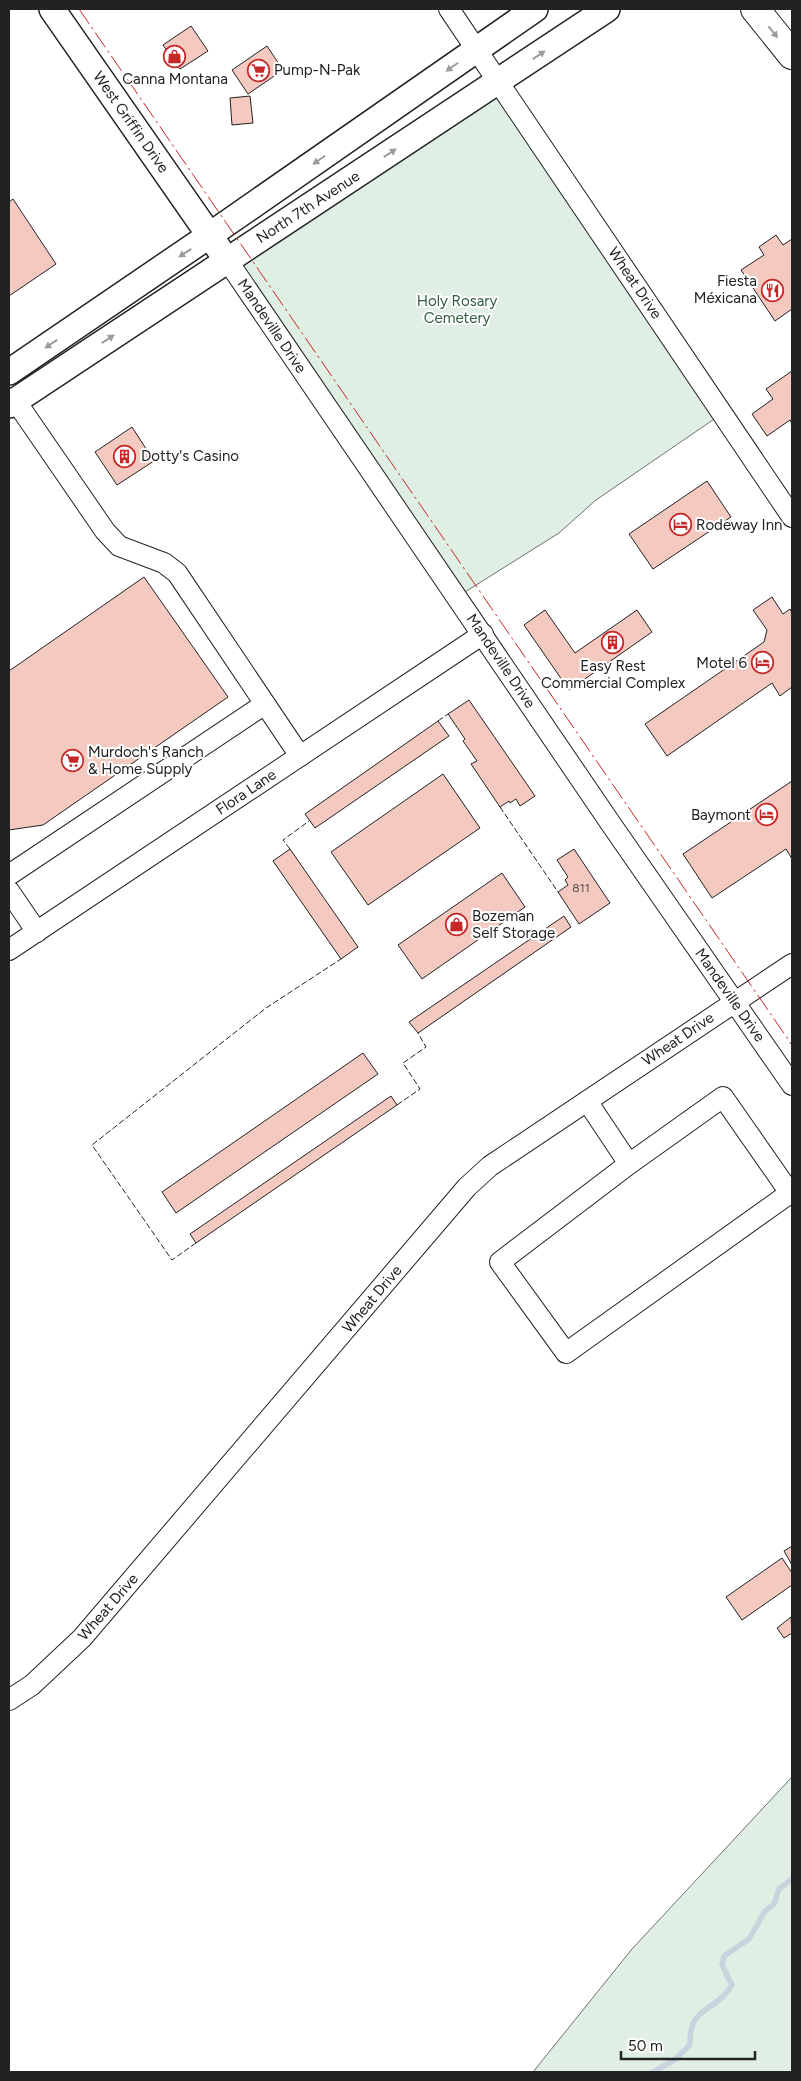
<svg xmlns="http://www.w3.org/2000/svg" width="801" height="2081" viewBox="0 0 801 2081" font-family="Figtree,sans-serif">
<rect width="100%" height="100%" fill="#fff"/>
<g fill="#e0efe3" stroke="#6f6f6f">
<polygon points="499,82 723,413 596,500 559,533 457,597 227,260"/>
<polygon points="792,1777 792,2072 533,2072 632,1949"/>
</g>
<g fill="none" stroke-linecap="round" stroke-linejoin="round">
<path stroke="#c7d3dd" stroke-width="5.5" d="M653,2072l21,-12 16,-15c-1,-41 26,-32 42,-60l-10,-20 2,-9 25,-17 16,-28 9,-7 5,-15 13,-10"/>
</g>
<g fill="#f3c9c0" stroke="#222">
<polygon points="191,26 208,51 180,69 163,45"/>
<polygon points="267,46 283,70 248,94 232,70"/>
<polygon points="250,96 253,123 232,125 230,98"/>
<polygon points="13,199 56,264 9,296 9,202"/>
<polygon points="776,235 783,245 792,239 792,309 775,321 741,270 764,255 759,247"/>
<polygon points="792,371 792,424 790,420 767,436 752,414 773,399 766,389"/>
<polygon points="132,427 154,461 117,485 95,452"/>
<polygon points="707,481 731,517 653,569 629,534"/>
<polygon points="144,577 228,697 43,825 9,830 9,671"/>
<polygon points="772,597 783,614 790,609 792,613 792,687 780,696 772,683 667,756 645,724 764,642 767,630 753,610"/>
<polygon points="545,610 575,653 637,610 652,632 569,690 524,625"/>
<polygon points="469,700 535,796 520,806 516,799 510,803 509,801 500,807 471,764 477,761 463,741 465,739 448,714"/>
<polygon points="438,721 449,736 315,828 305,814"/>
<polygon points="443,774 480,828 368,905 331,852"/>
<polygon points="792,781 792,859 786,849 712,898 683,854"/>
<polygon points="290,849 358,947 341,959 273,861"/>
<polygon points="574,849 610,903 579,924 558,892 568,885 565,880 568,877 557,860"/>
<polygon points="502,873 525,907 422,979 398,945"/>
<polygon points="564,916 571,927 418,1033 409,1022"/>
<polygon points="363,1053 378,1074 176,1213 162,1192"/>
<polygon points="391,1096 397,1105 196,1243 190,1234"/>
<polygon points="792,1546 792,1565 784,1551"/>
<polygon points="782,1558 792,1573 792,1585 742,1620 726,1597"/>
<polygon points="791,1617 792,1633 784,1638 777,1628"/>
</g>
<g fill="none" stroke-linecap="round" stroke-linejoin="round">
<defs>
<g id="minor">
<polyline points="449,9 792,517"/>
<polyline points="227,260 611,824 792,1085"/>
<polyline points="15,400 105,531 119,546 164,563 177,573 300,756"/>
<polyline points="9,875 265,704"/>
<polyline points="9,891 37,932"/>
<polyline points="9,950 483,634"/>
<polyline points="587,1101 629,1164 723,1097 790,1193 566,1353 500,1262 629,1164"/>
<polyline points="9,1700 32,1685 82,1638 467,1187 490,1166 792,964"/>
</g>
<g id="major">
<polyline points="52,9 219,249"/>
<polyline points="9,372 210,235 535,9"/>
<polyline points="9,405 607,9"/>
</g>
<polyline id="highway" points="755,9 792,55"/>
</defs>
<use href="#minor" stroke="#222" stroke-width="22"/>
<use href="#major" stroke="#222" stroke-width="28"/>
<use href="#highway" stroke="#222" stroke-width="30"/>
<use href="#minor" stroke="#fff" stroke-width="20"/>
<use href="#major" stroke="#fff" stroke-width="25"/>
<use href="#highway" stroke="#fff" stroke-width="28"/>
<g stroke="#222" stroke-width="1" stroke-dasharray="6 2.5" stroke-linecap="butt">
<polyline points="438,721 448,714"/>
<polyline points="500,807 558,892"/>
<polyline points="290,849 283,840 309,821"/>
<polyline points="397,1105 420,1089 403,1063 426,1047 418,1033"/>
<polyline points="196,1243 172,1260 92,1145 266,1008 341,959"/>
</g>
<polyline stroke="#c62828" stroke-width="1" stroke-dasharray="18 4 2.5 4" stroke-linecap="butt" points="79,9 792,1045"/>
</g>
<defs><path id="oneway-solid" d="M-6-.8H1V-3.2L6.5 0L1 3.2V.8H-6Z" transform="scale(1.25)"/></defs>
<g fill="#9c9c9c">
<use href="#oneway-solid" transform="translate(773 32) rotate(51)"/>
<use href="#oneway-solid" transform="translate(539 55) rotate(-34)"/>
<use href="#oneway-solid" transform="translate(452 67) rotate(145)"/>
<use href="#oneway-solid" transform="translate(390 153) rotate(-33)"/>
<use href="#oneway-solid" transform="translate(319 160) rotate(145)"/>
<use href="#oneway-solid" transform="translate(185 253) rotate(146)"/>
<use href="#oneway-solid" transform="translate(108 339) rotate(-33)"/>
<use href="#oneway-solid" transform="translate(51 344) rotate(146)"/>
</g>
<defs>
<symbol id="shop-ring" viewBox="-11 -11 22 22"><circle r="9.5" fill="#fff" stroke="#c62828" stroke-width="1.5"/><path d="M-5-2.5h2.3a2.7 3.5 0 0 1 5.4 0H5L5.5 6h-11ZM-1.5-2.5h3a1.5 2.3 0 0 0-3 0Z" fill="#c62828"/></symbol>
<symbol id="supermarket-ring" viewBox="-11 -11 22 22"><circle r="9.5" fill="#fff" stroke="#c62828" stroke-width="1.5"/><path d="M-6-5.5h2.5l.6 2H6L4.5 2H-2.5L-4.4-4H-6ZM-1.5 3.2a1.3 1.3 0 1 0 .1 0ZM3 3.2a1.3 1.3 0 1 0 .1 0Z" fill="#c62828"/></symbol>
<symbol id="restaurant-ring" viewBox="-11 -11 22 22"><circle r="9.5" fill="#fff" stroke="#c62828" stroke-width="1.5"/><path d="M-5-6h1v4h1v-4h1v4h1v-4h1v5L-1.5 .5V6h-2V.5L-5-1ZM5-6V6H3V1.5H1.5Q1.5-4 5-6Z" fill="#c62828"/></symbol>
<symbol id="building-ring" viewBox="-11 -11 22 22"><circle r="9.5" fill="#fff" stroke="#c62828" stroke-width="1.5"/><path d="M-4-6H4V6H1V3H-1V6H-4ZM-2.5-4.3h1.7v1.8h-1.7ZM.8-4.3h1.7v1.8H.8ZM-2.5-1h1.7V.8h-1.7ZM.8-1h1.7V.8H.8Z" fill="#c62828"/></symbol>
<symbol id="hotel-ring" viewBox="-11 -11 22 22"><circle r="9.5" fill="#fff" stroke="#c62828" stroke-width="1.5"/><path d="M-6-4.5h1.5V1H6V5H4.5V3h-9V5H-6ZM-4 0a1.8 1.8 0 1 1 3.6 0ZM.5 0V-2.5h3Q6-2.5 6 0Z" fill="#c62828"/></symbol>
</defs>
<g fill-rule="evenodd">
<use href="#shop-ring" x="162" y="44" width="25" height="25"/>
<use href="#supermarket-ring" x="246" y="58" width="25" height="25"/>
<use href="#restaurant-ring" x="760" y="278" width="25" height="25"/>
<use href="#building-ring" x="112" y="444" width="25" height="25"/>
<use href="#hotel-ring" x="668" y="512" width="25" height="25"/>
<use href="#building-ring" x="600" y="630" width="25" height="25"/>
<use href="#hotel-ring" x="750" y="650" width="25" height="25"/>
<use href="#supermarket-ring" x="60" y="748" width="25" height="25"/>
<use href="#hotel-ring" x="754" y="802" width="25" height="25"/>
<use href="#shop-ring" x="444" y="912" width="25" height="25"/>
</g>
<g text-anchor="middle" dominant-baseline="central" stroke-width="4" stroke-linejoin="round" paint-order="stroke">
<g font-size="12" fill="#564c4a">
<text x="581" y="888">811</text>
</g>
<g font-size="15" fill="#222" stroke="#fff" text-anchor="start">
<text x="274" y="70">Pump-N-Pak</text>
<text x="175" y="79" text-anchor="middle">Canna Montana</text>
<text x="757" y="281" text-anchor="end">Fiesta<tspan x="757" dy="17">Méxicana</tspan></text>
<text x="141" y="456">Dotty's Casino</text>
<text x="696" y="525">Rodeway Inn</text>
<text x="747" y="663" text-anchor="end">Motel 6</text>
<text x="613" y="666" text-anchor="middle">Easy Rest<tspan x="613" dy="17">Commercial Complex</tspan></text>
<text x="88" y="752">Murdoch's Ranch<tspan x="88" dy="17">&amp; Home Supply</tspan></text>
<text x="751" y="815" text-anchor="end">Baymont</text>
<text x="472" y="916">Bozeman<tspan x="472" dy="17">Self Storage</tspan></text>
</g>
<g font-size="15" fill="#222" stroke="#fff">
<text transform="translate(131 122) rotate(55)">West Griffin Drive</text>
<text transform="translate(308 207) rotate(-33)">North 7th Avenue</text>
<text transform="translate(635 283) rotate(56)">Wheat Drive</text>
<text transform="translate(272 326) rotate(56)">Mandeville Drive</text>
<text transform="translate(501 661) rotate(56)">Mandeville Drive</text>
<text transform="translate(246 792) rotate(-34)">Flora Lane</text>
<text transform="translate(730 995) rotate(55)">Mandeville Drive</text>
<text transform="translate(678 1039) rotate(-34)">Wheat Drive</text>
<text transform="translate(372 1299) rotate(-50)">Wheat Drive</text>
<text transform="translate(108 1607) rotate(-49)">Wheat Drive</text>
</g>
<g font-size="15" fill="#2f5e38" stroke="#fff">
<text x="457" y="301">Holy Rosary<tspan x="457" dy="17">Cemetery</tspan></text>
</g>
</g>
<rect width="801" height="2081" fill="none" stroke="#222222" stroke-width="20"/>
<path d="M621 2051v8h134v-8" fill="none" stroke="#222222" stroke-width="2.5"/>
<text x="628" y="2051" font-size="15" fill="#222222" stroke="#ffffff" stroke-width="4" paint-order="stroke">50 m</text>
</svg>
